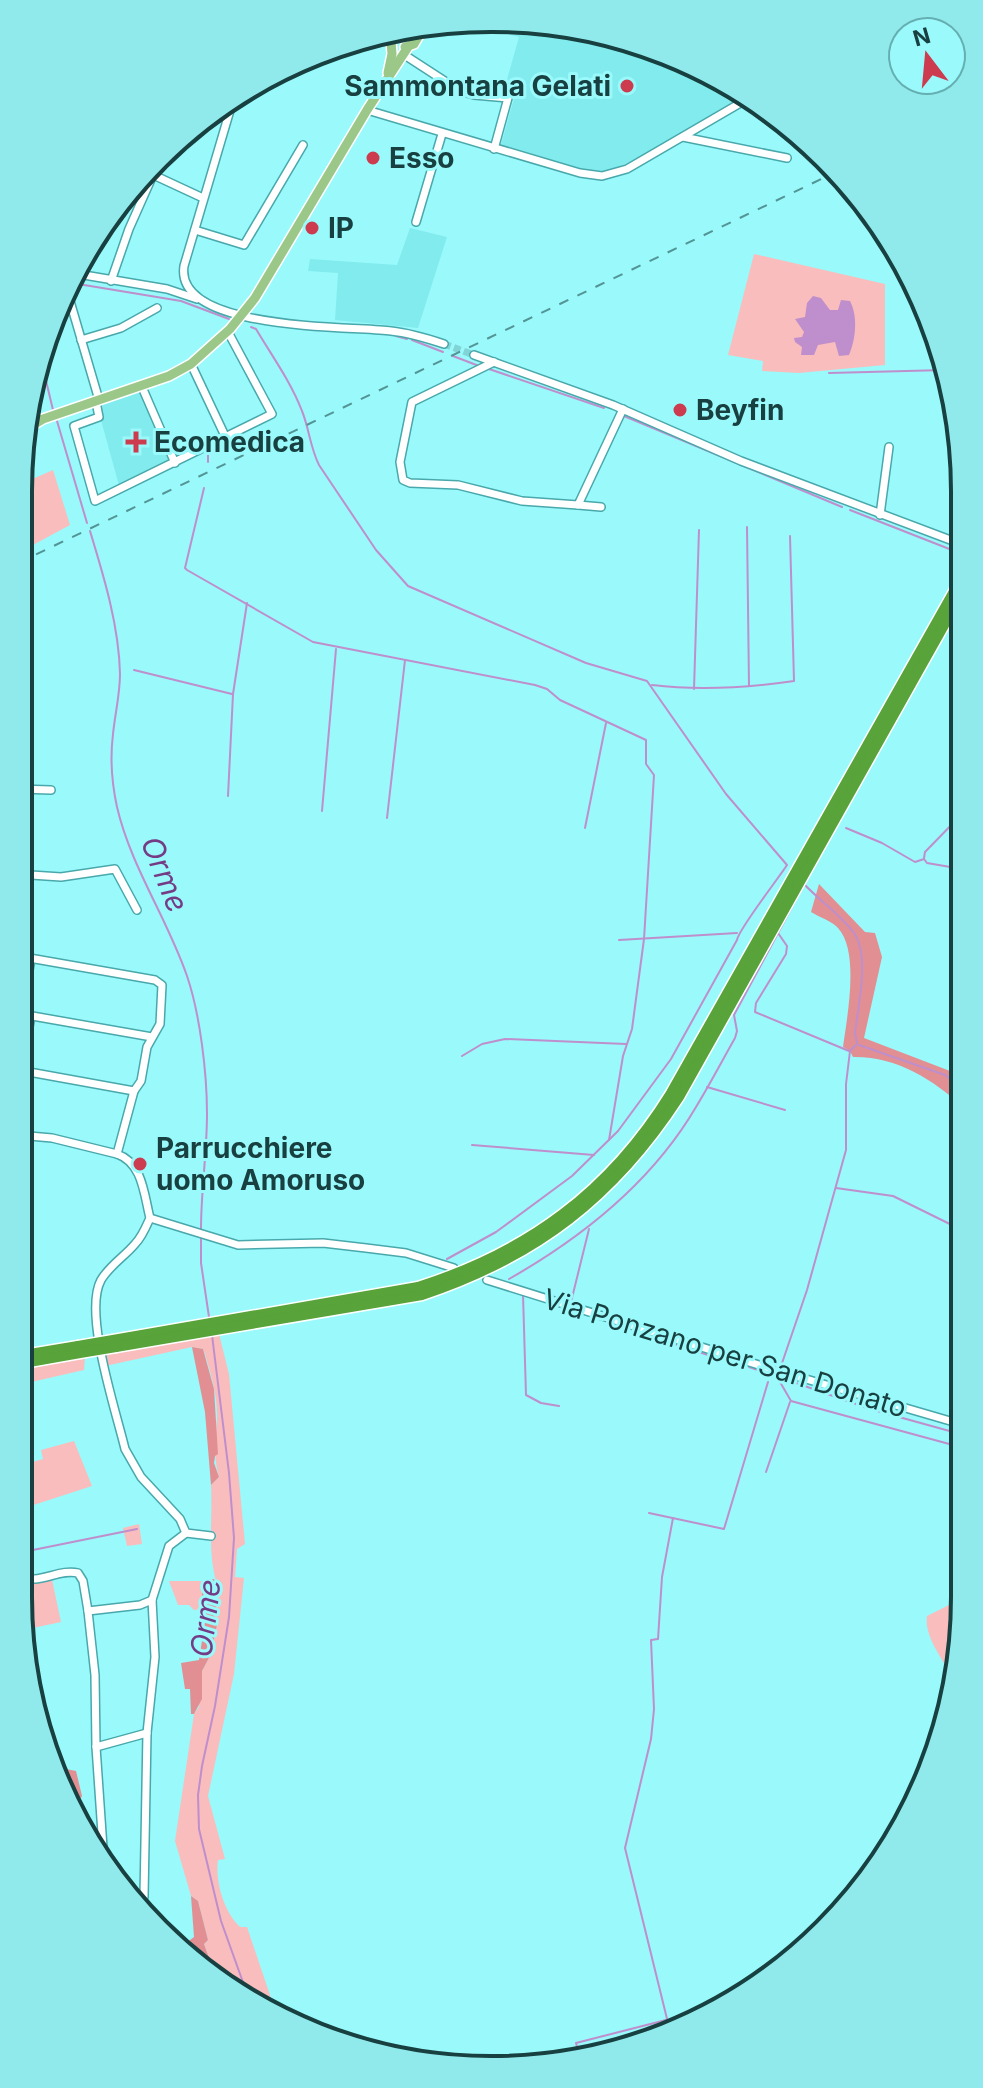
<svg xmlns="http://www.w3.org/2000/svg" width="983" height="2088" viewBox="0 0 983 2088" font-family="Inter,sans-serif">
<rect width="100%" height="100%" fill="#9af9fb"/>
<g fill="#82ebee">
<polygon points="492,18 673,54 744,95 647,154 609,171 599,173 500,148 515,95 504,90 519,37 480,26 478,21"/>
<polygon points="410,228 447,237 418,328 335,320 338,273 308,271 310,259 397,265"/>
<polygon points="142,387 175,463 120,489 96,402"/>
</g>
<g fill="#fabdbd">
<polygon points="754,254 885,284 885,365 799,373 762,371 763,361 728,355"/>
<polygon points="53,470 70,525 31,546 18,515 19,485"/>
<path d="M219,1334l10,40 16,170 -8,5 -2,28 9,1 -10,96 -26,122 17,63 -7,1c-3,22 6,52 22,67h7l28,83 -46,-20 -12,-10 -13,-36 4,-4 -10,-39 -7,-5 -16,-55 19,-127 5,-7 3,-36 9,-17 7,-34 -6,-5 4,-8 -2,-12 6,-2c-14,-34 -7,-72 -9,-108l8,-8c-6,-20 -3,-38 -2,-58 1,-22 -6,-44 -12,-65l-2,-5 -11,-2 -87,19 -3,-12z"/>
<polygon points="85,1357 84,1370 18,1385 18,1368"/>
<polygon points="74,1441 92,1486 18,1510 18,1466 43,1459 41,1450"/>
<polygon points="139,1524 142,1544 127,1546 123,1528"/>
<polygon points="51,1575 61,1622 28,1629 32,1644 26,1645 19,1576"/>
<polygon points="169,1581 202,1581 202,1609 194,1610 189,1605 178,1605"/>
<path d="M965,1597l-15,76c-9,-16 -26,-38 -23,-57z"/>
</g>
<g fill="#e18f92">
<path d="M819,884l46,48 10,1 7,24 -18,81 99,38v31c-30,-28 -68,-51 -110,-50l-3,-6 -7,-4c4,-30 17,-95 -5,-119 -6,-7 -19,-11 -27,-16z"/>
<polygon points="192,1347 203,1349 214,1389 218,1454 215,1456 214,1463 219,1477 211,1485 205,1412"/>
<polygon points="214,1579 220,1593 214,1596 216,1607 213,1615 218,1620 211,1654 202,1671 202,1699 194,1714 191,1714 190,1689 185,1689 181,1663 199,1660 206,1615 202,1609 202,1581"/>
<polygon points="66,1769 76,1771 82,1796 75,1809 54,1770"/>
<polygon points="191,1896 198,1901 208,1940 204,1944 217,1980 200,1964 197,1948 184,1949 182,1946 194,1937"/>
</g>
<path fill="#be8fcc" d="M813,296l8,2 9,12h8l3,-10 9,1c8,15 6,38 -1,54l-10,1 -4,-14 -17,3 -4,10h-13l1,-8 -7,-5 -1,-4 8,-1 2,-5 -9,-13 10,-2 2,-14z"/>
<g fill="none" stroke-linecap="round" stroke-linejoin="round">
<g stroke="#be8fcc" stroke-width="2">
<polyline points="72,283 181,301 229,319"/>
<path d="M251,327l5,2c16,27 35,53 46,82 7,17 8,36 17,54l57,85 32,36 178,77 61,18 79,113 61,71c-9,14 -49,65 -50,75l-66,119 -53,72 -46,45 -76,56 -49,27"/>
<polyline points="396,336 407,339"/>
<polyline points="412,340 443,352"/>
<polyline points="453,356 479,366"/>
<polyline points="43,368 53,410"/>
<polyline points="489,369 604,408"/>
<polyline points="829,373 945,370"/>
<polyline points="624,416 842,507"/>
<polyline points="57,421 87,523"/>
<polyline points="208,462 208,447"/>
<polyline points="204,488 185,568 187,570 313,642 535,685 547,689 560,700 646,740 646,764 654,775 644,939 632,1029 623,1056 609,1140"/>
<polyline points="850,510 957,552"/>
<polyline points="747,527 749,686"/>
<path d="M90,531c14,46 29,95 30,143 0,20 -5,40 -7,60 -3,24 -1,50 4,73 14,60 50,111 70,169 13,38 20,97 20,138 0,38 -6,77 -6,115"/>
<polyline points="134,670 232,694"/>
<path d="M652,685c48,6 94,3 142,-4l-4,-145"/>
<polyline points="694,689 699,530"/>
<polyline points="228,796 233,694 247,603"/>
<polyline points="322,811 336,649"/>
<polyline points="387,818 405,660"/>
<polyline points="585,828 606,723"/>
<polyline points="846,828 882,843 915,862 924,859 927,863 962,869"/>
<polyline points="924,858 925,852 962,814"/>
<path d="M804,884c16,17 37,31 50,49 16,22 4,74 1,100l2,10"/>
<polyline points="778,933 787,946 786,954 756,1003 755,1012 849,1051"/>
<polyline points="619,940 737,933"/>
<polyline points="859,1045 945,1075 963,1089"/>
<polyline points="462,1056 482,1044 505,1039 626,1044"/>
<polyline points="707,1087 785,1110"/>
<polyline points="472,1145 594,1155"/>
<polyline points="836,1188 893,1196 964,1231"/>
<polyline points="201,1236 201,1263 209,1317"/>
<path d="M509,1279c74,-42 143,-97 187,-172 14,-23 26,-46 39,-69l2,-7 -3,-16 67,-125"/>
<polyline points="523,1295 526,1395 541,1403 559,1406"/>
<polyline points="571,1302 589,1229"/>
<polyline points="212,1335 229,1473 234,1538 229,1617 215,1706 202,1766 198,1795 199,1829 221,1921 249,1999"/>
<polyline points="669,1342 720,1359"/>
<polyline points="749,1367 769,1374"/>
<polyline points="780,1369 807,1290 846,1150 846,1084 850,1051 857,1044"/>
<polyline points="776,1375 791,1401 964,1448"/>
<polyline points="779,1377 870,1409 964,1435"/>
<polyline points="766,1472 790,1402"/>
<polyline points="649,1513 724,1529 768,1382"/>
<polyline points="18,1553 137,1529"/>
<polyline points="670,2031 625,1848 651,1739 654,1709 651,1640 658,1639 662,1577 673,1518"/>
<polyline points="580,2058 576,2043 666,2020"/>
</g>
<polyline stroke="#80d4d6" stroke-width="7" stroke-dasharray="7 3.5" stroke-linecap="butt" points="444,344 474,355"/>
<defs>
<g id="minor">
<polyline points="403,54 460,91 474,95 508,98 494,149"/>
<path d="M231,107l-47,159c-10,65 166,60 207,65 19,2 35,7 53,13"/>
<polyline points="367,110 580,173 602,176 627,169 749,98"/>
<polyline points="683,137 787,158"/>
<polyline points="147,172 203,198"/>
<polyline points="416,222 442,134"/>
<polyline points="195,230 244,245 303,145"/>
<polyline points="78,274 167,289 197,299"/>
<polyline points="111,281 129,229 153,175"/>
<polyline points="67,291 99,400"/>
<polyline points="81,340 121,328 157,308"/>
<polyline points="474,355 613,405 741,461 961,544"/>
<polyline points="494,362 412,402 400,462 403,480 410,483 458,485 522,501 578,505 623,409"/>
<polyline points="191,364 226,438"/>
<polyline points="142,387 175,463"/>
<polyline points="96,402 99,417 74,426 95,501 272,414 228,332"/>
<polyline points="578,505 601,507"/>
<polyline points="880,515 889,447"/>
<polyline points="18,789 51,790"/>
<polyline points="18,872 31,875 61,877 115,869 137,910"/>
<polyline points="18,956 155,980 162,985 160,1024 147,1047 141,1081 134,1091 117,1154"/>
<polyline points="21,1014 152,1037"/>
<polyline points="18,1031 31,959"/>
<polyline points="18,1070 134,1091"/>
<polyline points="21,1070 31,1016"/>
<path d="M18,1135l34,3 65,16c26,9 27,41 33,64 -4,9 -8,19 -15,26 -11,13 -25,21 -34,36 -18,33 15,131 24,169l16,28 39,42 6,14 25,3"/>
<polyline points="150,1218 238,1245 323,1243 366,1248 406,1253 454,1268"/>
<polyline points="487,1280 775,1370 964,1425"/>
<path d="M18,1575c19,12 40,-7 60,-2l5,8 5,30"/>
<polyline points="96,1747 147,1733"/>
<polyline points="104,1862 96,1747 95,1675 88,1611 140,1605 152,1600 169,1546 186,1533"/>
<polyline points="144,1897 147,1733 155,1657 152,1600"/>
</g>
<g id="major">
<polyline points="405,47 414,44 421,32"/>
<polyline points="388,73 392,54 391,41"/>
<polyline points="31,426 43,419 169,376 191,364 230,329 255,298 367,110 408,47"/>
</g>
<g id="highway">
<path d="M113,1340l305,-53c110,-35 192,-95 253,-194l290,-514"/>
<path d="M116,1347l306,-52c114,-38 192,-98 257,-198l282,-502"/>
<polyline points="18,1356 78,1346"/>
<polyline points="18,1364 80,1353"/>
</g>
</defs>
<use href="#minor" stroke="#48a8ab" stroke-width="10"/>
<use href="#major" stroke="#fff" stroke-width="12"/>
<use href="#highway" stroke="#fff" stroke-width="13"/>
<use href="#minor" stroke="#fff" stroke-width="7"/>
<use href="#major" stroke="#9bc889" stroke-width="9"/>
<use href="#highway" stroke="#58a33a" stroke-width="10"/>
<polyline stroke="#539495" stroke-width="2" stroke-dasharray="10 10" stroke-linecap="butt" points="18,563 836,172"/>
<defs>
<g id="highway-bridge">
<polyline points="78,1346 113,1340"/>
<polyline points="80,1353 116,1347"/>
</g>
</defs>
<use href="#highway-bridge" stroke="#fff" stroke-width="13" stroke-linecap="butt"/>
<use href="#highway-bridge" stroke="#58a33a" stroke-width="10"/>
</g>
<g fill="#cc3b4e" stroke="#9af9fb" stroke-width="3">
<circle cx="627" cy="86" r="8"/>
<circle cx="373" cy="158" r="8"/>
<circle cx="312" cy="228" r="8"/>
<circle cx="680" cy="410" r="8"/>
<path d="M132 430h8v8h8v8h-8v8h-8v-8h-8v-8h8z"/>
<circle cx="140" cy="1164" r="8"/>
</g>
<g text-anchor="middle" dominant-baseline="central" stroke-width="6" stroke-linejoin="round" paint-order="stroke">
<g font-size="28" font-weight="bold" fill="#184041" stroke="#9af9fb" text-anchor="start">
<text x="611" y="86" text-anchor="end">Sammontana Gelati</text>
<text x="389" y="158">Esso</text>
<text x="328" y="228">IP</text>
<text x="696" y="410">Beyfin</text>
<text x="154" y="442">Ecomedica</text>
<text x="156" y="1148">Parrucchiere<tspan x="156" dy="32">uomo Amoruso</tspan></text>
</g>
<g font-size="28" fill="#184041" stroke="#9af9fb">
<text transform="translate(725 1353) rotate(17)">Via Ponzano per San Donato</text>
</g>
<g font-size="30" font-style="italic" fill="#753c86" stroke="#9af9fb">
<text transform="translate(165 874) rotate(68)">Orme</text>
<text transform="translate(205 1618) rotate(-83)">Orme</text>
</g>
</g>
<path d="M0 0H983V2088H0ZM491 32H492A459 459 0 0 1 951 491V1597A459 459 0 0 1 492 2056H491A459 459 0 0 1 32 1597V491A459 459 0 0 1 491 32Z" fill="#90eaec" fill-rule="evenodd"/>
<path fill="none" stroke="#184041" stroke-width="4" d="M491 32H492A459 459 0 0 1 951 491V1597A459 459 0 0 1 492 2056H491A459 459 0 0 1 32 1597V491A459 459 0 0 1 491 32Z"/>
<g transform="translate(927 56) rotate(344)"><circle r="38" fill="#9af9fb" stroke="#66afb1" stroke-width="2"/>
<path d="M0-6L14 30L0 20L-14 30Z" fill="#cc3b4e"/>
<text y="-12" font-size="22" font-weight="bold" text-anchor="middle" fill="#184041">N</text>
</g>
</svg>
